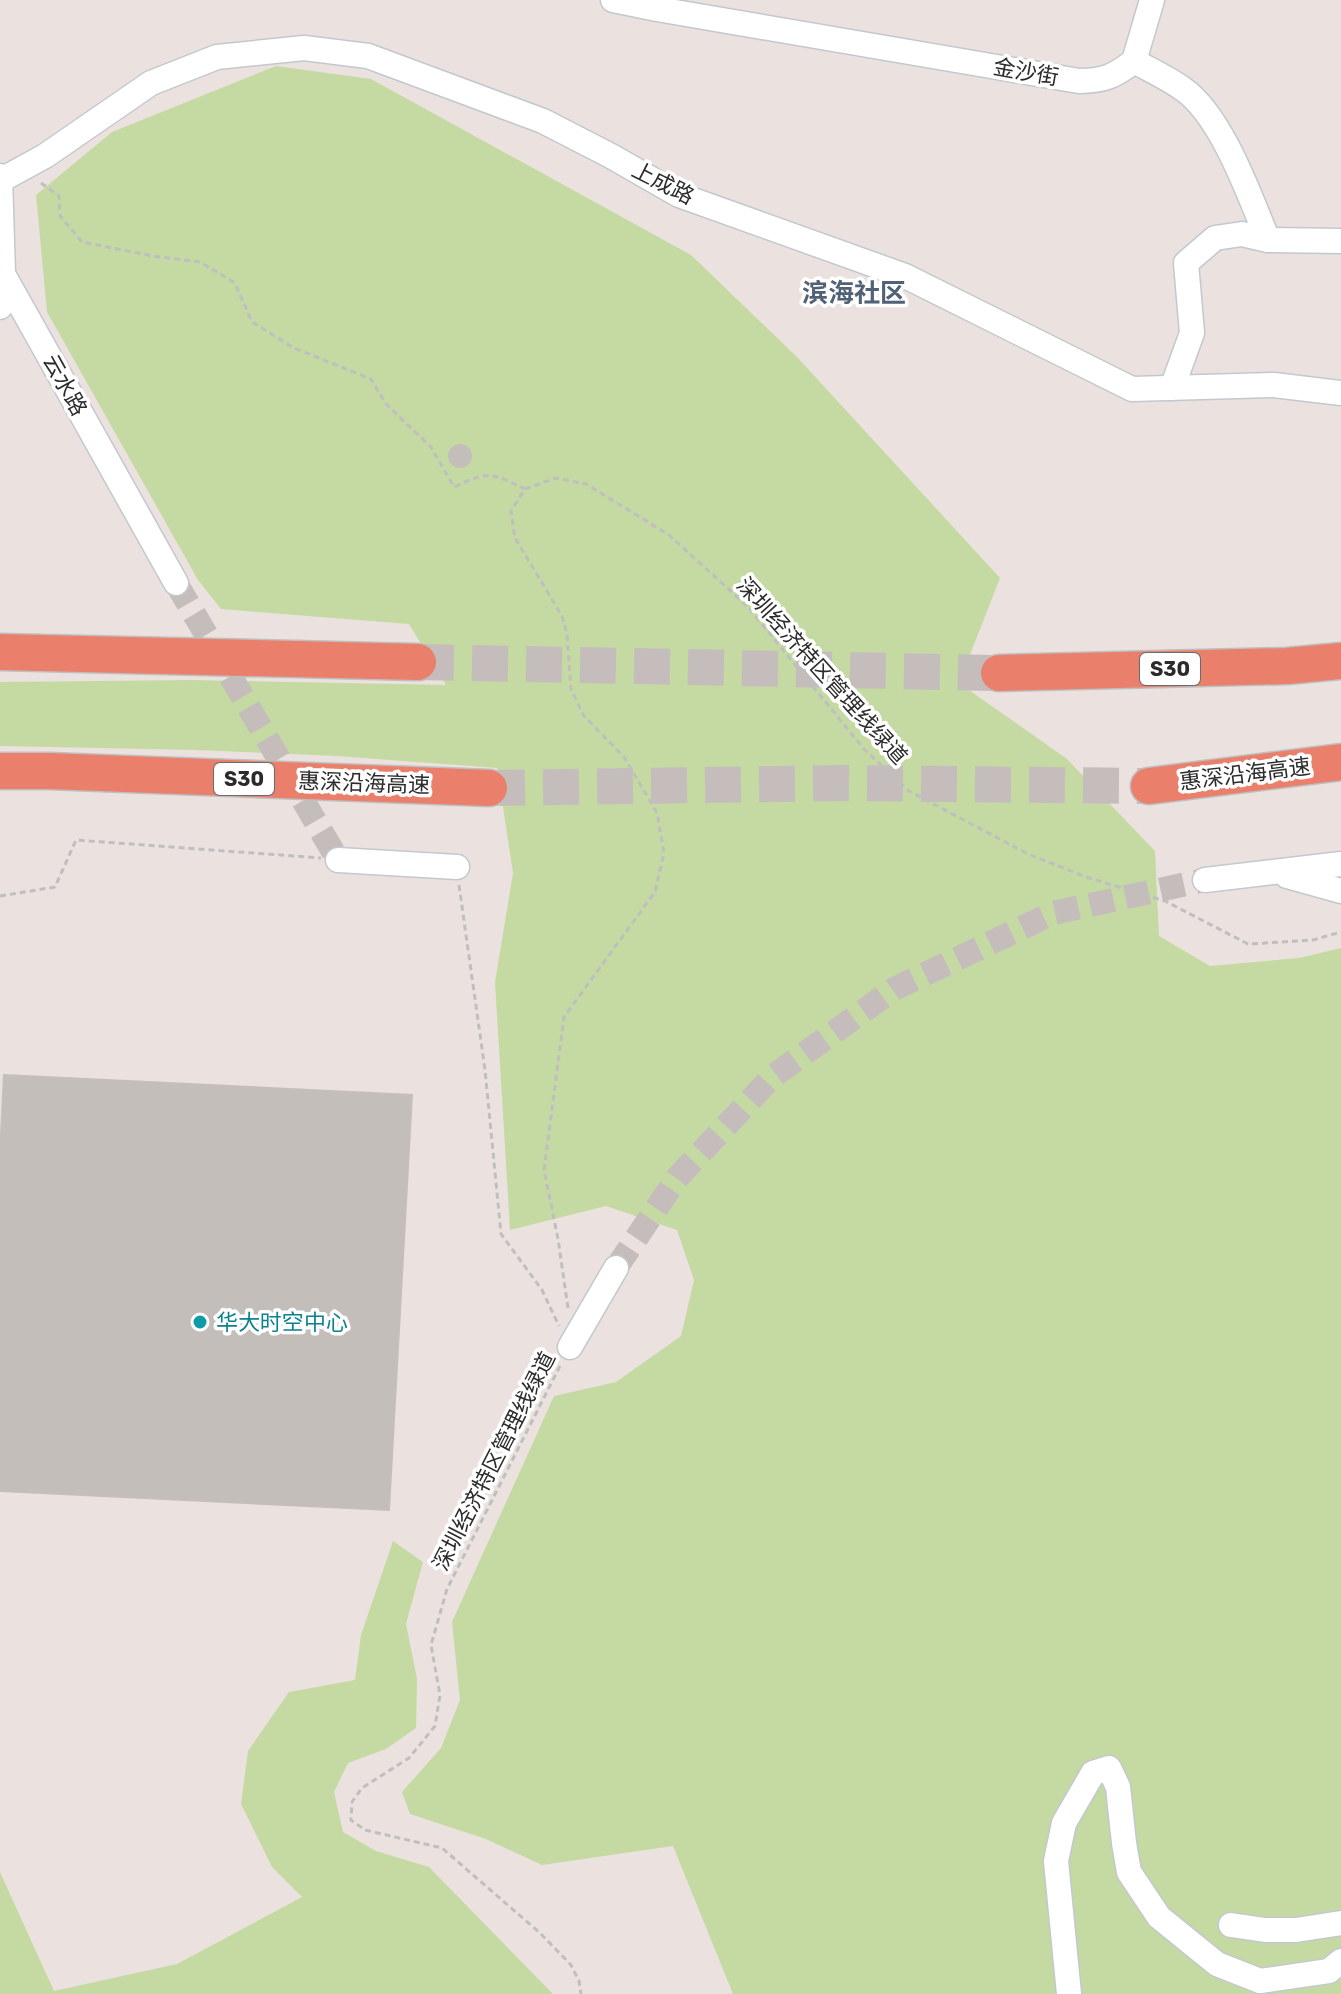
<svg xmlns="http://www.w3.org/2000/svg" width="1341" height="1994" viewBox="0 0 1341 1994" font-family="Rubik,'Noto Sans SC',sans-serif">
<rect width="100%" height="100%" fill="#ebe2df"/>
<g fill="#c5daa2">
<polygon points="276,66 371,79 691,255 797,357 1000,578 959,683 1067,759 1155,851 1159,936 1210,966 1299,958 1341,948 1341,1994 733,1994 673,1846 542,1865 486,1839 410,1814 402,1792 441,1748 460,1700 452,1622 554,1396 616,1382 681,1336 694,1280 677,1230 606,1206 510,1230 495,982 513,873 497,768 337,756 195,750 0,746 0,682 191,680 446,685 409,624 221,609 198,580 47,312 36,195 112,132"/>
<polygon points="393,1541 423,1562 406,1624 417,1679 416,1728 386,1749 348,1763 334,1792 343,1832 376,1851 429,1867 553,1994 0,1994 0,1872 54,1991 177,1964 302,1897 272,1867 241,1804 248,1751 289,1692 355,1680 361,1635"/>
</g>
<g fill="#c4beba" stroke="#c6beb9" stroke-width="2">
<circle cx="460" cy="456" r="11"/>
<polygon points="4,1075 412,1095 389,1510 0,1491 0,1153"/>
</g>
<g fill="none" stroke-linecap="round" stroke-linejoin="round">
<g stroke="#c5bdbb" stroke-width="24" stroke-dasharray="24 12" stroke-linecap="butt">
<polyline points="176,583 338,860"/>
<polyline points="616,1268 677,1178 772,1077 894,989 1053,913 1205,880"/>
</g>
<g stroke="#c5bdbb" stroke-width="36" stroke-dasharray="36 18" stroke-linecap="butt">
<polyline points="418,662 999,673"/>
<polyline points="489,788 843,783 1149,786"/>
</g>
<defs>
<g id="minor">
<path d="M613,0l44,9 422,72c25,0 36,-5 55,-20"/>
<path d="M1134,61c16,9 34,17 49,28 39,27 67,108 85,151"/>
<polyline points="1134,61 1152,0"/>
<polyline points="0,176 3,274 0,307"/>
<polyline points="1,180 45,156 151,83 217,57 304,48 368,56 543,121 611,156 679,195 905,276 1132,389 1274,385 1341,393"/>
<polyline points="3,274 176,583"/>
<polyline points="1172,388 1192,333 1186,263 1215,238 1242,234 1268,240 1341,241"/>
<polyline points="338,860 457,867"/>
<polyline points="1287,876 1341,891"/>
<polyline points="1205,880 1341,864"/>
<polyline points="570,1347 616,1268"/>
<polyline points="1231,1925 1265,1930 1296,1930 1341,1923"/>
<polyline points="1069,1994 1056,1861 1064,1823 1093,1773 1109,1768 1118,1787 1124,1843 1129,1872 1159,1917 1217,1964 1260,1981 1329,1971 1341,1961"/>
</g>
<g id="highway">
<polyline points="0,652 418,662"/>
<polyline points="999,673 1287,666 1341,661"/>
<polyline points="0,771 49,771 489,788"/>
<polyline points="1149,786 1341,762"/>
</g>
</defs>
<use href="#minor" stroke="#c3c8cf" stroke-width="27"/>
<use href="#highway" stroke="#bfbfbf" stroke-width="39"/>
<g stroke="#bfbfbf" stroke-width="3" stroke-dasharray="6 4" stroke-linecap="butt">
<path d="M41,183l18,13 1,20 22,26 71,14 47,6 35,21 17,39 42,26 77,31 15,25 45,43 23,40c35,-16 36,-15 71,2"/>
<polyline points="459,885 485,1070 501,1234 542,1290 559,1326"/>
<polyline points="0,896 55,887 76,840 321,858"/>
<polyline points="568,1308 558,1239 544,1170 564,1017 655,892 664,853 657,813 624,757 584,716 571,689 567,634 562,616 515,538 511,511 525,489 556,478 586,484 669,535 747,606 864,749 909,791 1028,854 1086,877 1165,901 1248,944 1313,940 1341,932"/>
<polyline points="560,1366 447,1589 431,1645 440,1695 435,1726 409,1758 362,1788 352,1802 351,1820 365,1830 442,1848 540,1933 571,1965 579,1981 581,1994"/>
</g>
<use href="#minor" stroke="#fff" stroke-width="24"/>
<use href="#highway" stroke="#ea7f6b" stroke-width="36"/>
</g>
<circle fill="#0f9aa8" stroke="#fff" stroke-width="3" cx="200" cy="1322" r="8"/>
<g text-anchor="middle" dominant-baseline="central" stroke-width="7" stroke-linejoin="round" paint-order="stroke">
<g fill="#fff" stroke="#6b6b6b" stroke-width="2">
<rect x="1140" y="653" width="60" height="32" rx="6"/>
<rect x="214" y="763" width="60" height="32" rx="6"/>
</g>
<g font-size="20" font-weight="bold" fill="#2b2b2b">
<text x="1170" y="669">S30</text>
<text x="244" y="779">S30</text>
</g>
<g font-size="22" fill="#2b2b2b" stroke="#fff">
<text transform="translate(1026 72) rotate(10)">金沙街</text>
<text transform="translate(663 183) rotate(27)">上成路</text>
<text transform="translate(65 385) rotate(61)">云水路</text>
<text transform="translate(822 671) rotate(48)">深圳经济特区管理线绿道</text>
<text transform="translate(1245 774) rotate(-7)">惠深沿海高速</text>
<text transform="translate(364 783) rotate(2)">惠深沿海高速</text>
<text transform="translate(494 1461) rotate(-63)">深圳经济特区管理线绿道</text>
</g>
<g font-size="22" fill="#0d838f" stroke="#fff" text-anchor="start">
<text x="216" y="1322">华大时空中心</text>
</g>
<g font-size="26" font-weight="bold" fill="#516276" stroke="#fff">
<text x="854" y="293">滨海社区</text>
</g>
</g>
</svg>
